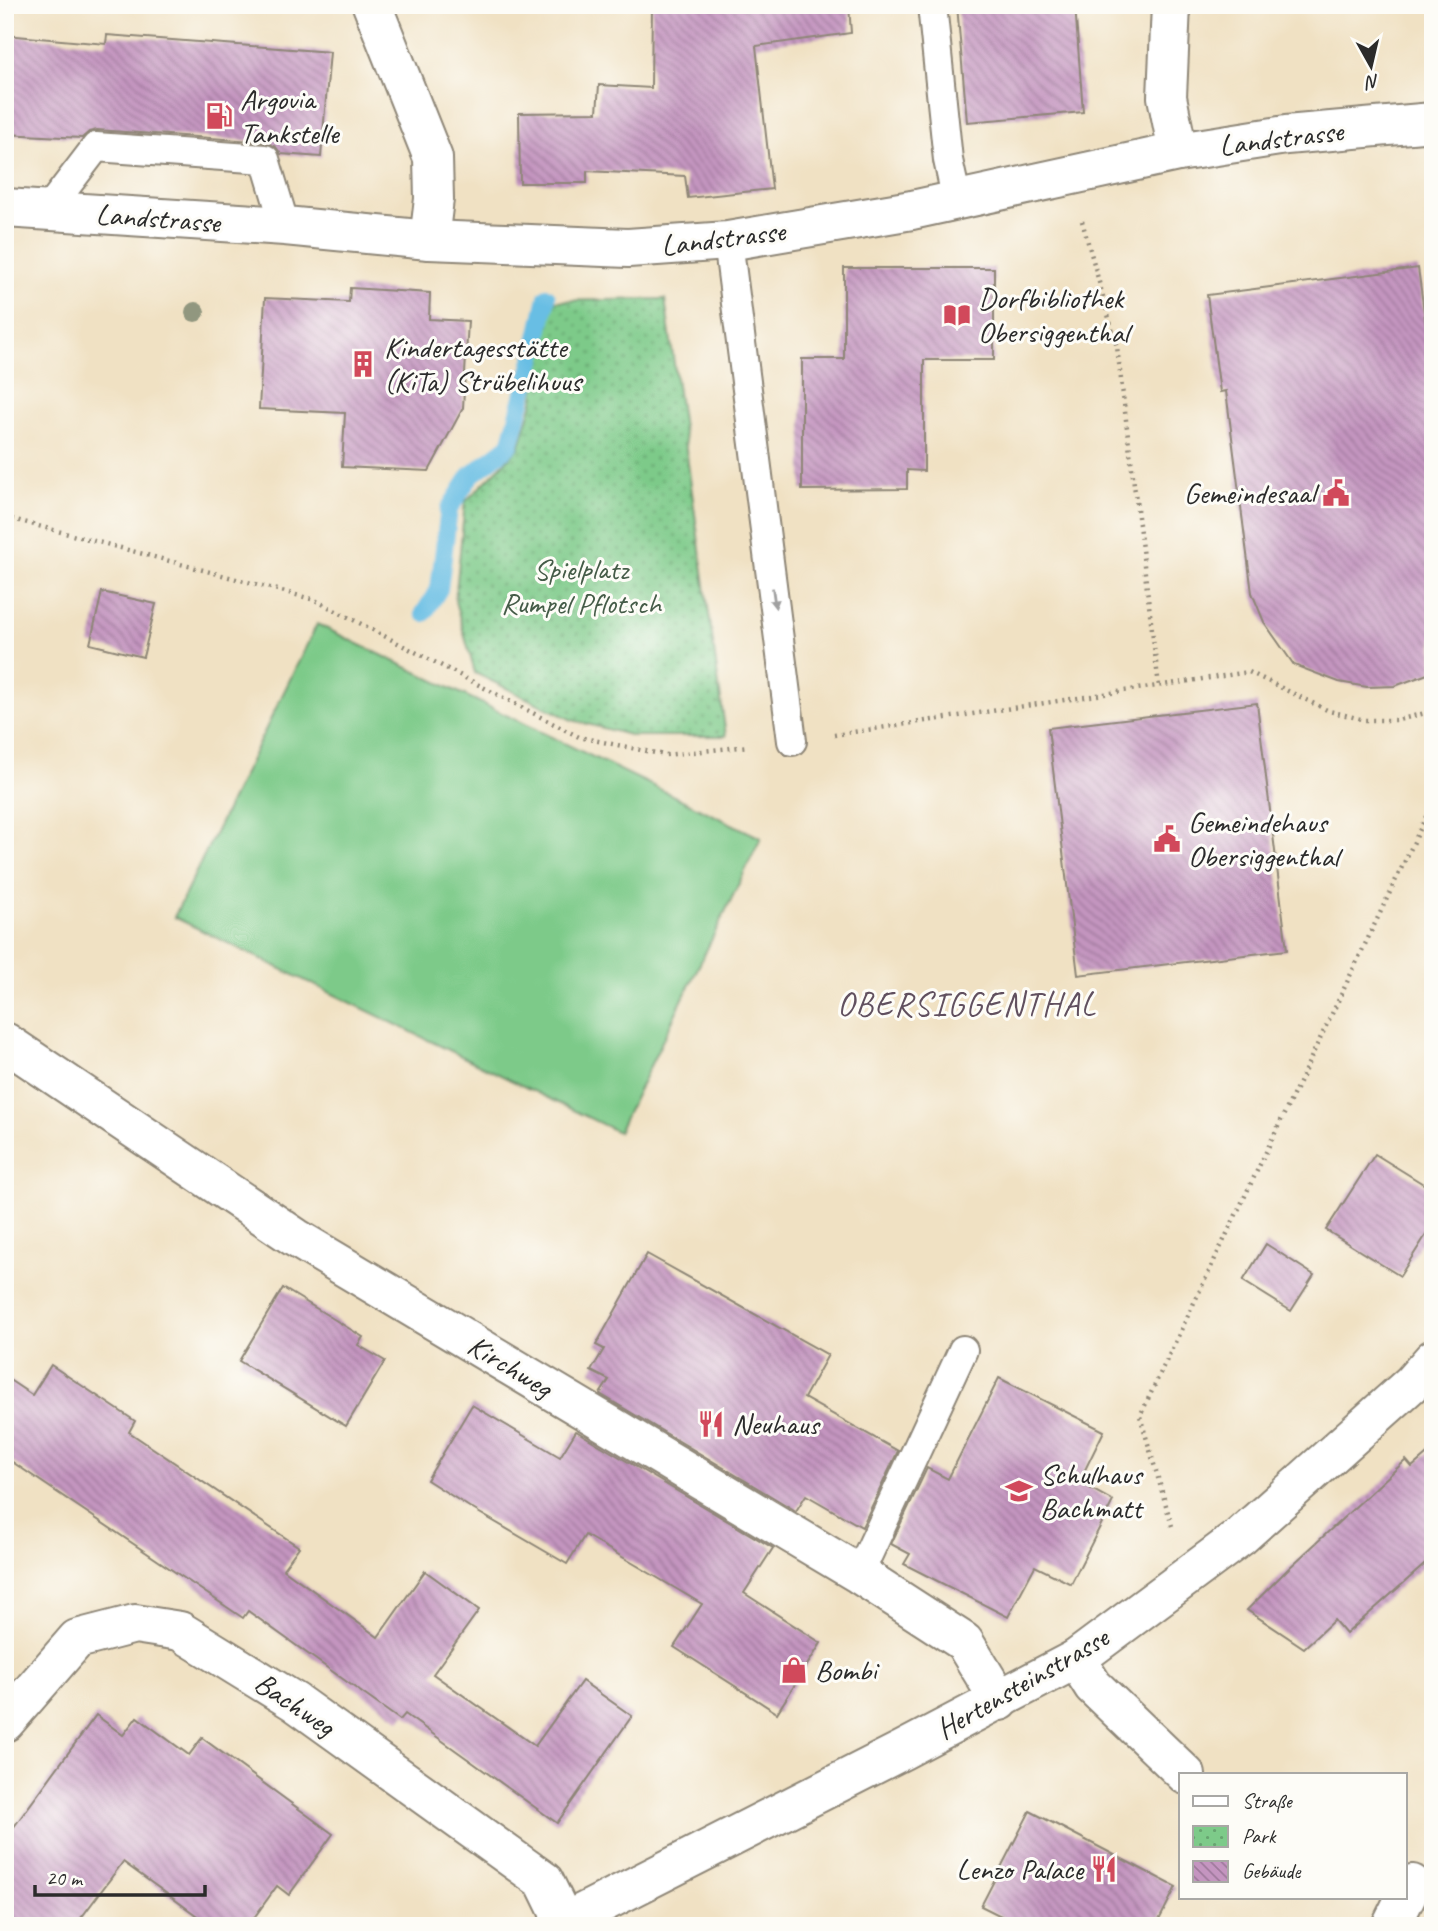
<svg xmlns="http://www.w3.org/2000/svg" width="1438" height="1931" viewBox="0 0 1438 1931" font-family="Caveat,sans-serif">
<defs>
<pattern id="park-dots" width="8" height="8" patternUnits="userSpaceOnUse" patternTransform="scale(1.75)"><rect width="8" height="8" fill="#7dca89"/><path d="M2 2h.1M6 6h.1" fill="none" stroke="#67a470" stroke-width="1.8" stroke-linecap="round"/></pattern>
<pattern id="building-back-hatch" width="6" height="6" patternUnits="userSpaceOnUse" patternTransform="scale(1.75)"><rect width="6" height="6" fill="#c495c0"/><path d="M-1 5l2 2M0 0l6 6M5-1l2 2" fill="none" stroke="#9f7a9c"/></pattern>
</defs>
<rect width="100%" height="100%" fill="#fdfcf7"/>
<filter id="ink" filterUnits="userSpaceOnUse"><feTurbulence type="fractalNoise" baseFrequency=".0143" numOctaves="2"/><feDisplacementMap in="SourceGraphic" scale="14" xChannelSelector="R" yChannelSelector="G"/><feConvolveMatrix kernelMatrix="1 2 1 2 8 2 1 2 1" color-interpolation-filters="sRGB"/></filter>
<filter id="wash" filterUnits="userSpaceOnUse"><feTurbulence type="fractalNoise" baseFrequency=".00686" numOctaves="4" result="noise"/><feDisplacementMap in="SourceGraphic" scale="28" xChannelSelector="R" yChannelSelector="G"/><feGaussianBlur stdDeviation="1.57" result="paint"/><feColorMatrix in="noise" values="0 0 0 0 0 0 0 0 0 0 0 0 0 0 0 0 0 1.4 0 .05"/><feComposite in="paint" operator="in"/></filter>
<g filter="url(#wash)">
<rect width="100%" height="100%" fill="#f0e1c3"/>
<polygon fill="#7dca89" stroke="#547a5a" stroke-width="2" points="317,624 761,838 618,1132 174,917"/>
<polygon fill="url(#park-dots)" stroke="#547a5a" stroke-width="2" points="665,299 726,736 633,736 572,720 475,673 455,601 465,502 519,448 534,399 546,301"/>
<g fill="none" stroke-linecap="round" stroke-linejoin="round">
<polyline stroke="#67bee4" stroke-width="18" points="424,613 439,589 449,509 471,475 510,445 533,360 547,297"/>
</g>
<g id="blocks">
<g fill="url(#building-back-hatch)">
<polygon points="652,5 849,5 851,33 756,46 772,189 688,198 685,176 587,171 587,183 520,183 519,113 597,112 599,85 651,88"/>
<polygon points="957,5 1075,5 1083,112 967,122"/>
<polygon points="5,35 106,44 107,35 330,52 321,157 281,154 276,147 266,142 97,130 89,132 82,138 5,134"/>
<polygon points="844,268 994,268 994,360 924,360 924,471 907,470 907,489 802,490 802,359 844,359"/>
<polygon points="1418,268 1433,377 1433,672 1395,686 1367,687 1339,682 1294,665 1264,622 1252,593 1226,391 1220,392 1207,295"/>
<polygon points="350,288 430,293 429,319 468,321 463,408 429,471 342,467 345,413 259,409 265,298 349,302"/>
<polygon points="102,592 156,604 143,657 90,644"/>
<polygon points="1257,703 1287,950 1078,975 1048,728"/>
<polygon points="1375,1154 1433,1190 1433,1224 1400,1276 1326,1230"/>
<polygon points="1266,1244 1314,1275 1291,1311 1243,1281"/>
<polygon points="647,1254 828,1355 804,1398 898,1451 862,1527 806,1495 796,1511 600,1394 609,1380 591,1371 604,1349 596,1345"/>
<polygon points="283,1288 363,1337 358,1345 385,1361 346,1426 239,1361"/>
<polygon points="51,1365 135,1421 129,1432 299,1547 283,1569 378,1637 425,1571 479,1610 433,1674 535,1746 582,1681 632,1716 557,1823 405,1714 400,1720 248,1611 243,1618 5,1457 5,1377 32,1395"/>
<polygon points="999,1378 1104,1431 1079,1482 1113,1501 1071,1584 1035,1566 1008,1617 904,1564 910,1554 891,1544 927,1468 948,1479"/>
<polygon points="472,1405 560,1457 576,1431 773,1548 744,1593 821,1643 777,1713 674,1647 702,1604 585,1535 567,1564 471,1508 427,1480"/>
<polygon points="1433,1449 1433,1557 1346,1634 1334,1620 1304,1648 1247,1610 1288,1569 1406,1460 1412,1467"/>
<polygon points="96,1715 123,1735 137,1717 189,1755 202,1738 333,1834 289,1895 277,1886 248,1926 211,1926 123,1862 75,1926 5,1926 5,1839"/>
<polygon points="1030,1811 1176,1887 1156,1926 1021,1926 981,1906"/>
</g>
</g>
</g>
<g filter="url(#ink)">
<use href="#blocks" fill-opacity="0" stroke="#8e8677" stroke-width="2"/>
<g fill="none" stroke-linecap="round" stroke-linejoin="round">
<defs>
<g id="lane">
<polyline points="932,5 948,160 957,201"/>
<polyline points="48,210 96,147 265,159 285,226"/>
<polyline points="728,241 792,741"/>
<polyline points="859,1574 963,1350"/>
</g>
<g id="street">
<polyline points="372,5 433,158 434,199 429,240"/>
<polyline points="1171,5 1167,97 1178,152"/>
<polyline points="5,1042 296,1238 859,1574 964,1642 1000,1701"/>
<polyline points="1076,1659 1093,1686 1186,1775"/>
<polyline points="5,1722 77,1639 135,1624 180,1631 295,1702 544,1881 564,1922"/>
<polyline points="1391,1926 1412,1884"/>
</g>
<g id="secondary">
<polyline points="5,208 285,226 429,240 628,248 728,241 912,210 1178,152 1286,135 1433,122"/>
<polyline points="557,1926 903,1750 1076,1659 1240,1537 1411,1384 1433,1359"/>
</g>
</defs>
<use href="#lane" stroke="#8e8677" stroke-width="32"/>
<use href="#street" stroke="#8e8677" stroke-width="42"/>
<use href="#secondary" stroke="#8e8677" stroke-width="42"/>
<g stroke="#8e8677" stroke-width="4.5" stroke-dasharray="2 5" stroke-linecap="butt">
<polyline points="1082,221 1117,347 1159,686"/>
<polyline points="5,517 315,600 579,737 665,755 749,746"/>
<polyline points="834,735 1249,672 1329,711 1365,720 1398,720 1433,711"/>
<polyline points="1172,1526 1140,1416 1433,802"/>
</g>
<use href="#lane" stroke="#fff" stroke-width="28"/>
<use href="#street" stroke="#fff" stroke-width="38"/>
<use href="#secondary" stroke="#fff" stroke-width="38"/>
</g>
<circle fill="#91977f" cx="195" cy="312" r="10"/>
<defs><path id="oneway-solid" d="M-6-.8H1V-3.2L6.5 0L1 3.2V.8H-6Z" transform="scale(1.75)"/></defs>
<use fill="#a0a0a0" href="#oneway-solid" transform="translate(774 598) rotate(82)"/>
</g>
<defs>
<symbol id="fuel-bare" viewBox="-9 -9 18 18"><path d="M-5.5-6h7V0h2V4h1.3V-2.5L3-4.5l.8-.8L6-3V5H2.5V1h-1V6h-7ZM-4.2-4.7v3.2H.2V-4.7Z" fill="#d1495b" stroke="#fdfcf7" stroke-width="2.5" paint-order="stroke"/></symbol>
<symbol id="library-bare" viewBox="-9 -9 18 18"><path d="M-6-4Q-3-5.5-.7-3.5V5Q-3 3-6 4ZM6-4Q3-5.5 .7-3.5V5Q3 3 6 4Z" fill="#d1495b" stroke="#fdfcf7" stroke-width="2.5" paint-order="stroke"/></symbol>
<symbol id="building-bare" viewBox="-9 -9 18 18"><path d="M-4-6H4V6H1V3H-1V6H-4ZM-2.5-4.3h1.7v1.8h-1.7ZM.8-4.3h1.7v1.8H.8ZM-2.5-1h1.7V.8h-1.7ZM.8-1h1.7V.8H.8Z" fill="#d1495b" stroke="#fdfcf7" stroke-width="2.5" paint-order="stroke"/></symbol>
<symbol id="civic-bare" viewBox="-9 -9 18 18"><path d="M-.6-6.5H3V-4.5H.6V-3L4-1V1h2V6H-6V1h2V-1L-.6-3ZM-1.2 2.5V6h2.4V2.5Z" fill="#d1495b" stroke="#fdfcf7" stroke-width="2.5" paint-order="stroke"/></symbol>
<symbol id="restaurant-bare" viewBox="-9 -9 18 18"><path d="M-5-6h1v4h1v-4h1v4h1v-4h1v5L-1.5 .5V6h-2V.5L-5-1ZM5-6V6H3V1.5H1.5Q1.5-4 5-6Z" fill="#d1495b" stroke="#fdfcf7" stroke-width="2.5" paint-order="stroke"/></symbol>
<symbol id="school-bare" viewBox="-9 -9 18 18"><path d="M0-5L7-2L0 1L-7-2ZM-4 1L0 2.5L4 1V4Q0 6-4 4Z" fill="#d1495b" stroke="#fdfcf7" stroke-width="2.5" paint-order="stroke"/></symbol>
<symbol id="shop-bare" viewBox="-9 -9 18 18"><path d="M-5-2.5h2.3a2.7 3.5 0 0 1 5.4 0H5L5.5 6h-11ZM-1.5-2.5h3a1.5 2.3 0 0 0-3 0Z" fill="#d1495b" stroke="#fdfcf7" stroke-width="2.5" paint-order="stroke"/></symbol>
</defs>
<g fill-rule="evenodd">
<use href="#fuel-bare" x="200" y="97" width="38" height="38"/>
<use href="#library-bare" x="938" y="296" width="38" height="38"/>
<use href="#building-bare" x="344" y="345" width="38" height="38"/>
<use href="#civic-bare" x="1317" y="474" width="38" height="38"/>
<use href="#civic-bare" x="1148" y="820" width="38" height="38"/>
<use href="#restaurant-bare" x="692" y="1405" width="38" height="38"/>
<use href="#school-bare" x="1000" y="1472" width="38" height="38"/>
<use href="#shop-bare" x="775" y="1651" width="38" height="38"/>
<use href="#restaurant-bare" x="1085" y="1850" width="38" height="38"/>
</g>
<g text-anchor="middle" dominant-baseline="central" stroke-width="6" stroke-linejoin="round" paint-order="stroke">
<g font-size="30" fill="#2b2b2b" stroke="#fdfcf7" text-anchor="start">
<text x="240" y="99">Argovia<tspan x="240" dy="34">Tankstelle</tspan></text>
<text x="978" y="298">Dorfbibliothek<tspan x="978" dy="34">Obersiggenthal</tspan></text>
<text x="384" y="347">Kindertagesstätte<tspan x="384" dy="34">(KiTa) Strübelihuus</tspan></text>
<text x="1315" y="493" text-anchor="end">Gemeindesaal</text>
<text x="1188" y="822">Gemeindehaus<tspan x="1188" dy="34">Obersiggenthal</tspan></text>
<text x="732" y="1424">Neuhaus</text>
<text x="1040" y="1474">Schulhaus<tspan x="1040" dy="34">Bachmatt</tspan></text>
<text x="815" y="1670">Bombi</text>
<text x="1083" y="1869" text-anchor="end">Lenzo Palace</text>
</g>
<g font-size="30" fill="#2b2b2b" stroke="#fdfcf7">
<text transform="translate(1281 138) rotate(-7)">Landstrasse</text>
<text transform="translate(158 218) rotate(4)">Landstrasse</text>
<text transform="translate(723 238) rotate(-7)">Landstrasse</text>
<text transform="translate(510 1366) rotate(31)">Kirchweg</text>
<text transform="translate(1022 1683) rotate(-30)">Hertensteinstrasse</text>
<text transform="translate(295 1704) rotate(34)">Bachweg</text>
</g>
<g font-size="30" fill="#445b47" stroke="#fdfcf7">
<text x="581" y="569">Spielplatz<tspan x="581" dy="34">Rumpel Pflotsch</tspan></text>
</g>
<g font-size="33" letter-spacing="2" fill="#61505f" stroke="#fdfcf7">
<text x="967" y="1004">OBERSIGGENTHAL</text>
</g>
</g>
<rect width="1438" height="1931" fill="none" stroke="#fdfcf7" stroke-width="28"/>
<rect x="1179" y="1773" width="228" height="126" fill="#fdfcf7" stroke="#a9a8a5" stroke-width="2"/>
<rect x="1193" y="1796" width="35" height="10" fill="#ffffff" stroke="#a9a8a5" stroke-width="2"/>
<text x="1242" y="1808" font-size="21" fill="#2b2b2b">Straße</text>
<rect x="1193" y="1826" width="35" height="21" fill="url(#park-dots)" stroke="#a9a8a5" stroke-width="2"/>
<text x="1242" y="1843" font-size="21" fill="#2b2b2b">Park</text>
<rect x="1193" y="1861" width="35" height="21" fill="url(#building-back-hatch)" stroke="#a9a8a5" stroke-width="2"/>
<text x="1242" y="1878" font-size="21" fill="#2b2b2b">Gebäude</text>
<g transform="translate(1371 66) rotate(172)" stroke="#fdfcf7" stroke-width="5" paint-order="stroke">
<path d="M0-5L12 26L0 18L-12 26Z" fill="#2b2b2b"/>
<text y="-10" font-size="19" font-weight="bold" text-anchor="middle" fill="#2b2b2b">N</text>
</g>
<path d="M35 1885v10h170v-10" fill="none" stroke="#2b2b2b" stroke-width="3.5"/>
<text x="46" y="1885" font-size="21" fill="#2b2b2b" stroke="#fdfcf7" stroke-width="5" paint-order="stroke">20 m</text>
</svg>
